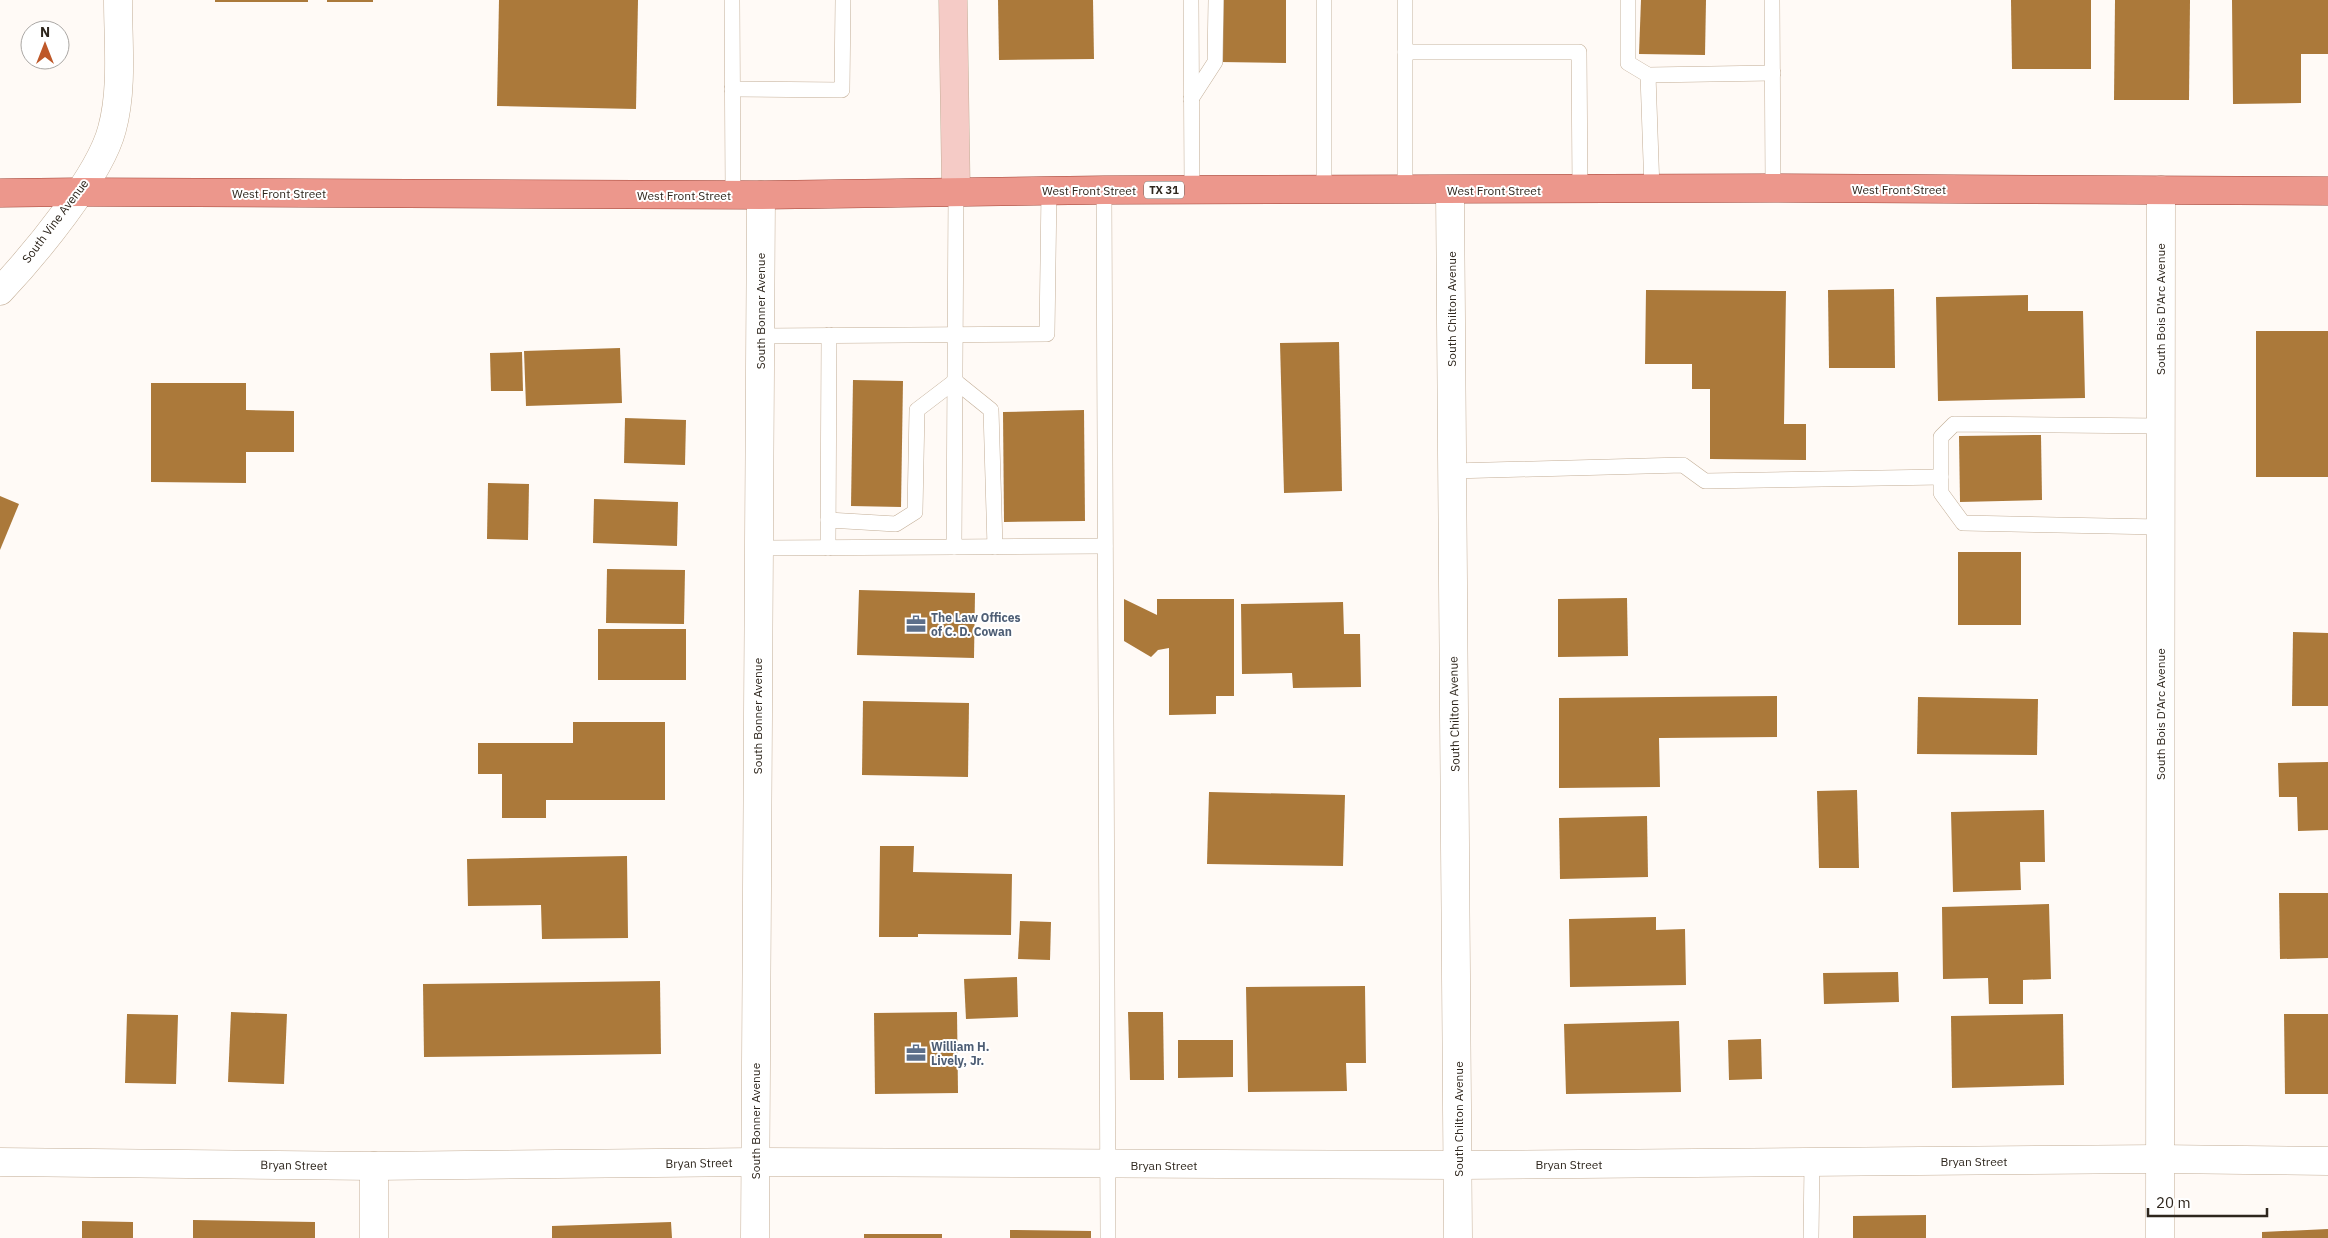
<svg xmlns="http://www.w3.org/2000/svg" width="2328" height="1238" viewBox="0 0 2328 1238" font-family="'IBM Plex Sans',sans-serif">
<rect width="100%" height="100%" fill="#fffaf6"/>
<g fill="#ab793a">
<rect x="215" y="0" width="93" height="2"/>
<rect x="327" y="0" width="46" height="2"/>
<polygon points="499,0 638,0 636,109 497,106"/>
<polygon points="998,0 1093,0 1094,59 999,60"/>
<polygon points="1221,0 1286,0 1286,63 1220,62"/>
<polygon points="1641,0 1706,0 1705,55 1639,54"/>
<polygon points="2011,0 2091,0 2091,69 2012,69"/>
<polygon points="2115,0 2190,0 2189,100 2114,100"/>
<polygon points="2232,0 2328,0 2328,54 2301,54 2301,103 2233,104"/>
<polygon points="1894,289 1895,368 1829,368 1828,290"/>
<polygon points="1646,290 1786,291 1784,424 1806,424 1806,460 1710,459 1710,389 1692,389 1692,364 1645,364"/>
<polygon points="2028,295 2028,311 2083,311 2085,398 1938,401 1936,297"/>
<rect x="2256" y="331" width="72" height="146"/>
<polygon points="1339,342 1342,491 1284,493 1280,343"/>
<polygon points="620,348 622,403 526,406 524,351"/>
<polygon points="522,352 523,391 491,391 490,353"/>
<polygon points="853,380 903,381 901,507 851,506"/>
<polygon points="151,383 246,383 246,410 294,411 294,452 246,452 246,483 151,482"/>
<polygon points="1084,410 1085,521 1004,522 1003,412"/>
<polygon points="625,418 686,420 685,465 624,463"/>
<polygon points="2041,435 2042,500 1960,502 1959,436"/>
<polygon points="488,483 529,484 528,540 487,539"/>
<polygon points="0,496 19,504 0,550"/>
<polygon points="594,499 678,502 677,546 593,543"/>
<rect x="1958" y="552" width="63" height="73"/>
<polygon points="607,569 685,570 684,624 606,623"/>
<polygon points="859,590 975,593 974,658 857,655"/>
<polygon points="1627,598 1628,656 1558,657 1558,599"/>
<polygon points="1124,599 1157,615 1157,599 1234,599 1234,696 1216,696 1216,714 1169,715 1169,648 1158,650 1151,657 1124,641"/>
<polygon points="1343,602 1344,634 1360,634 1361,687 1293,688 1292,673 1242,674 1241,604"/>
<rect x="598" y="629" width="88" height="51"/>
<polygon points="2293,632 2328,633 2328,706 2292,706"/>
<polygon points="1777,696 1777,737 1659,738 1660,787 1559,788 1559,698"/>
<polygon points="1918,697 2038,699 2037,755 1917,754"/>
<polygon points="863,701 969,703 968,777 862,775"/>
<polygon points="573,722 665,722 665,800 546,800 546,818 502,818 502,774 478,774 478,743 573,743"/>
<polygon points="2328,762 2328,830 2298,831 2297,797 2279,797 2278,763"/>
<polygon points="1857,790 1859,868 1819,868 1817,791"/>
<polygon points="1209,792 1345,795 1343,866 1207,864"/>
<polygon points="2044,810 2045,862 2020,862 2021,890 1953,892 1951,812"/>
<polygon points="1647,816 1648,877 1560,879 1559,818"/>
<polygon points="880,846 914,846 913,872 1012,874 1011,935 918,934 918,937 879,937"/>
<polygon points="627,856 628,938 542,939 541,905 468,906 467,859"/>
<polygon points="2279,893 2328,893 2328,958 2280,959"/>
<polygon points="2049,904 2051,979 2023,980 2023,1004 1989,1004 1988,978 1943,979 1942,907"/>
<polygon points="1656,917 1656,930 1685,929 1686,985 1570,987 1569,919"/>
<polygon points="1020,921 1051,922 1050,960 1018,959"/>
<polygon points="1898,972 1899,1002 1824,1004 1823,973"/>
<polygon points="1017,977 1018,1017 966,1019 964,979"/>
<polygon points="660,981 661,1054 424,1057 423,984"/>
<polygon points="1365,986 1366,1063 1346,1063 1347,1091 1248,1092 1246,987"/>
<polygon points="231,1012 287,1014 284,1084 228,1082"/>
<polygon points="957,1012 958,1093 875,1094 874,1013"/>
<polygon points="1128,1012 1163,1012 1164,1080 1130,1080"/>
<polygon points="127,1014 178,1015 176,1084 125,1083"/>
<polygon points="2063,1014 2064,1085 1952,1088 1951,1016"/>
<polygon points="2284,1014 2328,1014 2328,1094 2285,1094"/>
<polygon points="1679,1021 1681,1092 1566,1094 1564,1024"/>
<polygon points="1761,1039 1762,1079 1729,1080 1728,1040"/>
<polygon points="1178,1040 1233,1040 1233,1077 1178,1078"/>
<polygon points="1926,1215 1926,1238 1853,1238 1853,1216"/>
<polygon points="193,1220 315,1222 315,1238 193,1238"/>
<polygon points="82,1221 133,1222 133,1238 82,1238"/>
<polygon points="671,1222 672,1238 552,1238 552,1226"/>
<polygon points="2328,1229 2328,1238 2262,1238 2262,1232"/>
<polygon points="1010,1230 1091,1231 1091,1238 1010,1238"/>
<rect x="864" y="1234" width="78" height="4"/>
</g>
<g fill="none" stroke-linecap="round" stroke-linejoin="round">
<defs>
<g id="lane">
<polyline points="732,0 733,195"/>
<polyline points="1191,0 1192,190"/>
<polyline points="1324,0 1324,190"/>
<polyline points="1628,0 1628,63 1648,75 1773,73"/>
<polyline points="1772,0 1773,188"/>
<polyline points="1405,52 1579,52 1580,190"/>
<polyline points="1648,75 1652,190"/>
<polyline points="732,89 842,90 843,0"/>
<polyline points="1191,99 1215,62 1216,0"/>
<polyline points="1104,190 1108,1238"/>
<polyline points="1405,190 1405,0"/>
<polyline points="760,336 1047,334 1049,190"/>
<polyline points="2160,426 1954,424 1941,437 1941,493 1963,523 2160,527"/>
<polyline points="1452,471 1683,465 1705,481 1941,477"/>
<polyline points="828,520 896,524 915,512 917,410 955,381 991,410 995,547"/>
<polyline points="954,547 1105,546"/>
<polyline points="758,548 954,547 956,190"/>
<polyline points="828,548 829,335"/>
<polyline points="1811,1238 1812,1162"/>
</g>
<g id="street">
<polyline points="1450,190 1458,1238"/>
<path d="M0,291c34,-36 100,-115 112,-162 11,-40 6,-87 6,-129"/>
<polyline points="0,1162 374,1166 755,1162 1458,1165 2159,1159 2328,1161"/>
<polyline points="374,1166 374,1238"/>
<polyline points="755,1238 761,195"/>
<polyline points="2160,1238 2161,190"/>
</g>
<polyline id="secondary" points="953,0 956,190"/>
<polyline id="primary" points="0,193 79,192 761,195 1104,190 1773,188 2328,191"/>
</defs>
<use href="#lane" stroke="#c3ae97" stroke-width="16"/>
<use href="#street" stroke="#c3ae97" stroke-width="29"/>
<use href="#secondary" stroke="#c3ae97" stroke-width="29"/>
<use href="#primary" stroke="#a14234" stroke-width="29"/>
<use href="#lane" stroke="#fff" stroke-width="15"/>
<use href="#street" stroke="#fff" stroke-width="28"/>
<use href="#secondary" stroke="#f5cbc6" stroke-width="28"/>
<use href="#primary" stroke="#ec978c" stroke-width="28"/>
</g>
<defs>
<symbol id="office-bare" viewBox="-9 -9 18 18"><path d="M-6-3h4V-5.5h4V-3h4V5H-6ZM-1-4.5V-3h2v-1.5ZM-6 0V1H6V0Z" fill="#5c6f8a" stroke="#fff" stroke-width="2.5" paint-order="stroke"/></symbol>
</defs>
<g fill-rule="evenodd">
<use href="#office-bare" x="902" y="610" width="28" height="28"/>
<use href="#office-bare" x="902" y="1039" width="28" height="28"/>
</g>
<g text-anchor="middle" dominant-baseline="central" stroke-width="4" stroke-linejoin="round" paint-order="stroke">
<rect fill="#fff" stroke="#6d6761" stroke-width="1" x="1144" y="181.5" width="40" height="17" rx="4"/>
<g font-size="11" font-weight="bold" fill="#2e261d">
<text x="1164" y="190">TX 31</text>
</g>
<g font-size="12" fill="#2e261d" stroke="#fff">
<text x="1899" y="189">West Front Street</text>
<text x="1089" y="190">West Front Street</text>
<text x="1494" y="190">West Front Street</text>
<text x="279" y="193">West Front Street</text>
<text x="684" y="195">West Front Street</text>
<text transform="translate(55 221) rotate(-53)">South Vine Avenue</text>
<text transform="translate(1451 309) rotate(-90)">South Chilton Avenue</text>
<text transform="translate(2160 309) rotate(-90)">South Bois D'Arc Avenue</text>
<text transform="translate(760 311) rotate(-90)">South Bonner Avenue</text>
<text transform="translate(1454 714) rotate(-91)">South Chilton Avenue</text>
<text transform="translate(2160 714) rotate(-90)">South Bois D'Arc Avenue</text>
<text transform="translate(757 716) rotate(-90)">South Bonner Avenue</text>
<text transform="translate(1458 1119) rotate(-90)">South Chilton Avenue</text>
<text transform="translate(755 1121) rotate(-90)">South Bonner Avenue</text>
<text x="1974" y="1161">Bryan Street</text>
<text transform="translate(699 1163) rotate(-1)">Bryan Street</text>
<text x="1569" y="1164">Bryan Street</text>
<text transform="translate(294 1165) rotate(1)">Bryan Street</text>
<text x="1164" y="1165">Bryan Street</text>
</g>
<g font-size="12" font-weight="bold" fill="#4e5e75" stroke="#fff" text-anchor="start">
<text x="931" y="617">The Law Offices<tspan x="931" dy="14">of C. D. Cowan</tspan></text>
<text x="931" y="1046">William H.<tspan x="931" dy="14">Lively, Jr.</tspan></text>
</g>
</g>
<g transform="translate(45 45)"><circle r="24" fill="#ffffff" stroke="#aba8a5"/>
<path d="M0-4L9 19L0 12L-9 19Z" fill="#be5829"/>
<text y="-8" font-size="14" font-weight="bold" text-anchor="middle" fill="#2e261d">N</text>
</g>
<path d="M2148 1208v8h119v-8" fill="none" stroke="#2e261d" stroke-width="2.5"/>
<text x="2156" y="1208" font-size="15" fill="#2e261d" stroke="#ffffff" stroke-width="4" paint-order="stroke">20 m</text>
</svg>
